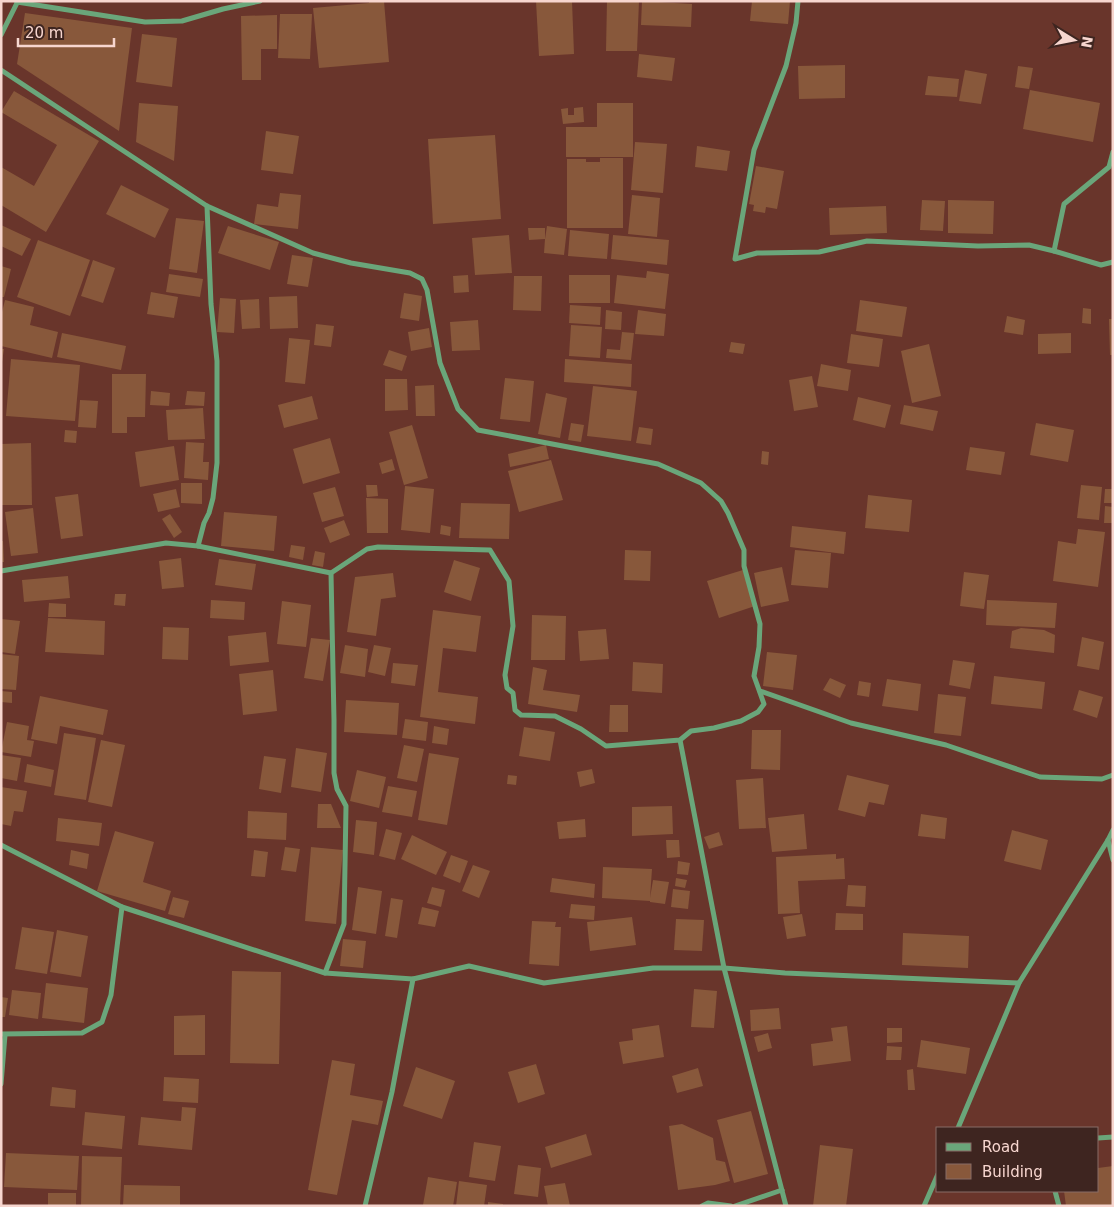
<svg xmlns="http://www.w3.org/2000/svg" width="1114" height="1207" viewBox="0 0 1114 1207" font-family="'DejaVu Sans',sans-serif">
<rect width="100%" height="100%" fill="#69352b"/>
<g fill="#88583b">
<polygon points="369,1 384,1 389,62 319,68 313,8 369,3"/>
<polygon points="536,1 572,1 574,54 539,56"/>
<polygon points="607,1 639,1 637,51 606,51"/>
<polygon points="642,1 692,4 691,27 641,25"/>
<polygon points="752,1 790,1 788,24 750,21"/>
<polygon points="25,13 132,28 119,131 17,64"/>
<polygon points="280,14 312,14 310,59 278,58"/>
<polygon points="277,15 277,49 261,49 261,80 242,80 241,16"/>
<polygon points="142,34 177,38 172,87 136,82"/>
<polygon points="639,54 675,58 672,81 637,77"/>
<polygon points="845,65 845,98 799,99 798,66"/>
<polygon points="1018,66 1033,68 1029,89 1015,87"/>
<polygon points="965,70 987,74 981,104 959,101"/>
<polygon points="928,76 959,79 957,97 925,95"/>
<polygon points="1030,90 1100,103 1093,142 1023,129"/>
<polygon points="14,91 99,141 46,232 1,205 1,167 34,186 57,145 1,112"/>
<polygon points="139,103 178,106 174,161 136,142"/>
<polygon points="597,103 633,103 633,157 566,157 566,127 597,127"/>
<polygon points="583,107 584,122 563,124 561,109 568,108 568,115 574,115 574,108"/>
<polygon points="266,131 299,136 293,174 261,170"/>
<polygon points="495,135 501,219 433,224 428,139"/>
<polygon points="635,142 667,144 663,193 631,190"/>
<polygon points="697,146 730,151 727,171 695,167"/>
<polygon points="600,158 623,158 623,228 567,228 567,159 586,159 586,162 600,162"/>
<polygon points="756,166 784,171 777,209 766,207 765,213 753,211 754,205 749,204"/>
<polygon points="121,185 169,209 155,238 106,214"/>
<polygon points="280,193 301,195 298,229 254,224 257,204 278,207"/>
<polygon points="632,195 660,198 657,237 628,234"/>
<polygon points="922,200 945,201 943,231 920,230"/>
<polygon points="948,200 994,201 993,234 948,233"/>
<polygon points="886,206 887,233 830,235 829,208"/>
<polygon points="176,218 204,221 197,273 169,269"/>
<polygon points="1,225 31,239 22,256 1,246"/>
<polygon points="228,226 279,242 270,270 218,253"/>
<polygon points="547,226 567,229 564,255 544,253 545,239 529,240 528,228 545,228 545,239"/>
<polygon points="570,230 609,234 607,259 568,256"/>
<polygon points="509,235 512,273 475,275 472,238"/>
<polygon points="613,235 669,240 667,265 611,259"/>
<polygon points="38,240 90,260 70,316 17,297"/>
<polygon points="292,255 313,258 308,287 287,284"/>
<polygon points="93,260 115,268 103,303 81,296"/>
<polygon points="1,266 11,269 4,297 1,297"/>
<polygon points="647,271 669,274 665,309 614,303 617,275 646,278"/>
<polygon points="169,274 203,279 200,297 166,292"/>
<polygon points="468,275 469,292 454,293 453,276"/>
<rect x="569" y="275" width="41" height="28"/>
<polygon points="514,276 542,276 541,311 513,310"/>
<polygon points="151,292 178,297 174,318 147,314"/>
<polygon points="404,293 422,296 419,321 400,318"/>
<polygon points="297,296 298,328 270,329 269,297"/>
<polygon points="220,298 236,299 234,333 217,332"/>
<polygon points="259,299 260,328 242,329 240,300"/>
<polygon points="5,300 34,307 30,325 58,332 52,358 1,346 1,316"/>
<polygon points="860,300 907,307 902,337 856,331"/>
<polygon points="570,305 601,307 600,325 569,323"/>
<polygon points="1083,308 1091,309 1091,324 1082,323"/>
<polygon points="606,310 622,312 621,330 605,329"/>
<polygon points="638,310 666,314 664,336 635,334"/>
<polygon points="1007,316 1025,320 1023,335 1004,332"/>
<polygon points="1109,319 1113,319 1113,355 1110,355"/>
<polygon points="478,320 480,350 452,351 450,322"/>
<polygon points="316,324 334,326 331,347 314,345"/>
<polygon points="571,325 602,327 600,358 569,356"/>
<polygon points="429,328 432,347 411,351 408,332"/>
<polygon points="622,332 634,333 631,360 606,358 607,349 620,350"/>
<polygon points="62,333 126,346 121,370 57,357"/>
<polygon points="1071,333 1071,353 1038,354 1038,334"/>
<polygon points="851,334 883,339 879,367 847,363"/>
<polygon points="289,338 310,340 305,384 285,382"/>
<polygon points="731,342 745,344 743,354 729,352"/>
<polygon points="929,344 941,396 912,403 901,351"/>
<polygon points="1,349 4,349 2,362 1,362"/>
<polygon points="389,350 407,356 402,371 383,365"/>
<polygon points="11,359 80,365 75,421 6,416"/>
<polygon points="565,359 632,364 631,387 564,382"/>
<polygon points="821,364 851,370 848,391 817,386"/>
<polygon points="112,374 146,374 145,417 127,417 127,433 112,433"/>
<polygon points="812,376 818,407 794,411 789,380"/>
<polygon points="505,378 534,381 530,422 500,419"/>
<polygon points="385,379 407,379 408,410 385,411"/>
<polygon points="434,385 435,416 416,416 415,386"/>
<polygon points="593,386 637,391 631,441 587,436"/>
<polygon points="151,391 170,393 169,406 150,405"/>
<polygon points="187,391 205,392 204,406 185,405"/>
<polygon points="546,393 567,398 560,438 538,434"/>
<polygon points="312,396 318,419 284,428 278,405"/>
<polygon points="858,397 891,405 885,428 853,420"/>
<polygon points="80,400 98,401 96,428 78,427"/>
<polygon points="904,405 938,411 933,431 900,424"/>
<polygon points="203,408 205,439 168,440 166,410"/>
<polygon points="571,423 584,425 581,442 568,440"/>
<polygon points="1036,423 1074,430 1068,462 1030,455"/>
<polygon points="412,425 428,478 404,485 389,432"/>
<polygon points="639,427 653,429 651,445 636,443"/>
<polygon points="65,430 77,431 76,443 64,442"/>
<polygon points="330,438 340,473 303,484 293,449"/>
<polygon points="186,442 204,443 203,462 209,462 208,480 184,478"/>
<polygon points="31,443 32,505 1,505 1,444"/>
<polygon points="546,445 549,459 510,467 508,454"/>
<polygon points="174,446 179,480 140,487 135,452"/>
<polygon points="970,447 1005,452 1001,475 966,470"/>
<polygon points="762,451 769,452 768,465 761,464"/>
<polygon points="392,459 395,470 382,474 379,463"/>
<polygon points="551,460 563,500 519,512 508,471"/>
<polygon points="181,483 202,483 202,504 181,503"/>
<polygon points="366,485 377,485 378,496 367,497"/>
<polygon points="1081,485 1102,487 1099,520 1077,518"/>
<polygon points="405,486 434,489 430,533 401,530"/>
<polygon points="335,487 344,516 322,522 313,493"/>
<polygon points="176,489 180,507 158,512 153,494"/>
<polygon points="1105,489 1113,489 1113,503 1104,503"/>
<polygon points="78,494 83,536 61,539 55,497"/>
<polygon points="868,495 912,500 909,532 865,528"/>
<polygon points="366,498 388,499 388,533 367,533"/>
<polygon points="461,503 510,504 509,539 459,538"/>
<polygon points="1105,506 1113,507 1113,523 1104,523"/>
<polygon points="33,508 38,553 11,556 5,512"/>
<polygon points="224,512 277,516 274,551 221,546"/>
<polygon points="170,514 182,532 174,538 162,519"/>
<polygon points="344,520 350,535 330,543 324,528"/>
<polygon points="441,525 451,527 450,536 440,534"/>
<polygon points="792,526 846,532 844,554 790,547"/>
<polygon points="1078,529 1105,532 1098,587 1053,581 1058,541 1076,544"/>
<polygon points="1,541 3,541 4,562 1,562"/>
<polygon points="291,545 305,547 303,560 289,557"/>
<polygon points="625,550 651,551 650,581 624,580"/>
<polygon points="795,550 831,553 828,588 791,585"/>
<polygon points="315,551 325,553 323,567 312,565"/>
<polygon points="181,558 184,587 162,589 159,561"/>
<polygon points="219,559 256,564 252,590 215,585"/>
<polygon points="454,560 480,568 471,601 444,592"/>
<polygon points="782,567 789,601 761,607 754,573"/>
<polygon points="743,570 755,606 719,618 707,581"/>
<polygon points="964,572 989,575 984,609 960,606"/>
<polygon points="393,573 396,597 381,599 376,636 347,632 355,577"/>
<polygon points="68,576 70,598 24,602 22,580"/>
<polygon points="115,594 126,594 125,606 114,605"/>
<polygon points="211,600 245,602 244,620 210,618"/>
<polygon points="987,600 1057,603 1055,628 986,625"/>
<polygon points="282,601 311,605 306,647 277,644"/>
<polygon points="49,603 66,604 66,617 48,617"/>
<polygon points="433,610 481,616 476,652 443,648 438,692 478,697 475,724 420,717"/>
<polygon points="532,615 566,616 565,660 531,660"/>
<polygon points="48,618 105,621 104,655 45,652"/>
<polygon points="1,619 20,621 15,654 1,652"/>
<polygon points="163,627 189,628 188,660 162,659"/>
<polygon points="1021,628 1044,630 1055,635 1054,653 1010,648 1012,631"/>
<polygon points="606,629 609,659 580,661 578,631"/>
<polygon points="266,632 269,662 230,666 228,636"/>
<polygon points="1082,637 1104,642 1099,670 1077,666"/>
<polygon points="311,638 330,640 323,681 304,678"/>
<polygon points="345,645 368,649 365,677 340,673"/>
<polygon points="374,645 391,648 385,676 368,672"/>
<polygon points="767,652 797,655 793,690 763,686"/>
<polygon points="1,654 19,656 16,690 1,689"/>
<polygon points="953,660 975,663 970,689 949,685"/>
<polygon points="633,662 663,664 662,693 632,691"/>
<polygon points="393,663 418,665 415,686 391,683"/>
<polygon points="533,667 547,670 543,690 580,695 577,712 528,704"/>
<polygon points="273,670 277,711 243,715 239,674"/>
<polygon points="994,676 1045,682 1042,709 991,704"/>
<polygon points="830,678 846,685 840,698 823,690"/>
<polygon points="887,679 921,684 918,711 882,706"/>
<polygon points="859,681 871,683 869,697 857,695"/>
<polygon points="1079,690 1103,697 1097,718 1073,710"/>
<polygon points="1,691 12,692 12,703 1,702"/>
<polygon points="938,694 966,697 961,736 934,733"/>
<polygon points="40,696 108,710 103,735 60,726 57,744 31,739"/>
<polygon points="346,700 399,703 397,735 344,732"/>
<polygon points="610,705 628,705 628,732 609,732"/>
<polygon points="405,719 428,722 426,741 402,738"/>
<polygon points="7,722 29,726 27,740 34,741 31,757 1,752"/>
<polygon points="434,726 449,729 447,745 432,743"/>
<polygon points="524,727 555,732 550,761 519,756"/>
<polygon points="752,730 781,730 780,770 751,769"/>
<polygon points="64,733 96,738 86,800 54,795"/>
<polygon points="101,740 125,745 112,807 88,802"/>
<polygon points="404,745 424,749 417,782 397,778"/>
<polygon points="296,748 327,753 321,792 291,787"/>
<polygon points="429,753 459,758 447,825 418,820"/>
<polygon points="1,755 21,758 17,781 1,778"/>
<polygon points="264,756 286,759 281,793 259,789"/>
<polygon points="27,764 54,770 51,787 24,782"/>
<polygon points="592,769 595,783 580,787 577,772"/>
<polygon points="357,770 386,777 379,808 350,801"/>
<polygon points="508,775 517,776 516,785 507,784"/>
<polygon points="847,775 889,785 884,805 869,802 865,817 838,810"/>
<polygon points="763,778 766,828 739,829 736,780"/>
<polygon points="388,786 417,791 412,817 382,812"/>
<polygon points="1,787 27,791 23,812 14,811 11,826 1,824"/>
<polygon points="318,804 331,804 341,828 317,828"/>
<polygon points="672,806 673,834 632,836 632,807"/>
<polygon points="248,811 287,813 286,840 247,838"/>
<polygon points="804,814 807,849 772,852 768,818"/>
<polygon points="921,814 947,818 945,839 918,836"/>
<polygon points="58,818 102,823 99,846 56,841"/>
<polygon points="585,819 586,837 559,839 557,822"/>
<polygon points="356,820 377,822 374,855 353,852"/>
<polygon points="386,829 402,833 395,860 379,856"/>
<polygon points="1012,830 1048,840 1041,870 1004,861"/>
<polygon points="115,831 154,842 143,882 171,891 165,911 97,891"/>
<polygon points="719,832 723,845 709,849 704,837"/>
<polygon points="412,835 447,852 436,875 401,859"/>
<polygon points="666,840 679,840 680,857 667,858"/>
<polygon points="285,847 300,849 296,872 281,870"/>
<polygon points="311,847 343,850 336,924 305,921"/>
<polygon points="71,850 89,854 87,869 69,865"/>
<polygon points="254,850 268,852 265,877 251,876"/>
<polygon points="836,854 836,859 844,858 845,879 798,881 800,913 778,914 776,857"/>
<polygon points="451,855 468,861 460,883 443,876"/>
<polygon points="678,861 690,863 688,875 677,874"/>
<polygon points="473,865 490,871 479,898 462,891"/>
<polygon points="603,867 652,869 650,898 653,880 669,882 665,904 650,902 650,901 602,898"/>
<polygon points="552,878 595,884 594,898 550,892"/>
<polygon points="676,878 687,880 685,888 675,886"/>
<polygon points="848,885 866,886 865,907 846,906"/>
<polygon points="358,887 382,891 376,934 352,930"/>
<polygon points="432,887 445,890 441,907 427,903"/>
<polygon points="673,889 690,891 688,909 671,907"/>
<polygon points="173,897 189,901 184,918 168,914"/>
<polygon points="391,898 403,900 397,938 385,936"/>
<polygon points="571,904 595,906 594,920 569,918"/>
<polygon points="422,907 439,911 435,927 418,924"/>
<polygon points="836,913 863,914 863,930 835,930"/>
<polygon points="802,914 806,936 787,939 783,917"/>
<polygon points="632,917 636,945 590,951 587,922"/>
<polygon points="676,919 704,920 702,951 674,950"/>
<polygon points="532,921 556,922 555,927 561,927 559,966 529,964"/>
<polygon points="22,927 54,932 47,974 15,969"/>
<polygon points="57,930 88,936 81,977 50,972"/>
<polygon points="903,933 969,936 968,968 902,965"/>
<polygon points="343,939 366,941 363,968 340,966"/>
<polygon points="232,971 281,972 279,1064 230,1063"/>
<polygon points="46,983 88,988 84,1023 42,1018"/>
<polygon points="694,989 717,991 714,1028 691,1027"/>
<polygon points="12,990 41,993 38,1019 9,1015"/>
<polygon points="1,997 8,998 5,1017 1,1017"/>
<polygon points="779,1008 781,1029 751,1031 750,1010"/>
<polygon points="205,1015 205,1055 174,1055 174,1016"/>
<polygon points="659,1025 664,1057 623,1064 619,1042 633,1040 632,1029"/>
<polygon points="847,1026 851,1061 813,1066 811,1044 833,1041 831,1028"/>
<polygon points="887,1028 902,1028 902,1042 887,1043"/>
<polygon points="768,1033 772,1048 758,1052 754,1037"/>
<polygon points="921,1040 970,1048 966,1074 917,1067"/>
<polygon points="887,1046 902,1047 901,1060 886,1060"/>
<polygon points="332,1060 355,1064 350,1095 383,1101 378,1125 352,1120 337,1195 308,1190"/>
<polygon points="536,1064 545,1094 518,1103 508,1072"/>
<polygon points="416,1067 455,1081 442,1119 403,1106"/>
<polygon points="698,1068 703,1086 677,1093 672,1076"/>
<polygon points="913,1069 915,1090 908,1090 907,1070"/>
<polygon points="164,1077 199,1079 198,1103 163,1101"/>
<polygon points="52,1087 76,1090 75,1108 50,1106"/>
<polygon points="182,1107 196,1108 192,1150 138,1145 141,1117 181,1121"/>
<polygon points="751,1111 768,1174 734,1183 717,1120"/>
<polygon points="85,1112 125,1116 122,1149 82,1145"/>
<polygon points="682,1124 713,1138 716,1160 725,1162 730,1181 715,1185 678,1190 669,1126"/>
<polygon points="586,1134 592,1155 551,1168 545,1147"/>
<polygon points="474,1142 501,1146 495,1181 469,1177"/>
<polygon points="820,1145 853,1149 846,1206 813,1206"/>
<polygon points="6,1153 79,1156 77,1190 4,1187"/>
<polygon points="82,1156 122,1157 120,1206 81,1206"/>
<polygon points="518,1165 541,1168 538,1197 514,1194"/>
<polygon points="1113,1166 1113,1206 1066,1206 1064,1191 1098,1191 1098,1168"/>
<polygon points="428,1177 457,1182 453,1206 423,1205"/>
<polygon points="459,1181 487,1185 484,1206 456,1206"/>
<polygon points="565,1183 570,1206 548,1206 544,1186"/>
<polygon points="124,1185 180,1186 180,1206 123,1206"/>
<rect x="48" y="1193" width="28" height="13"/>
<polygon points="488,1202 503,1204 503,1206 488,1206"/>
</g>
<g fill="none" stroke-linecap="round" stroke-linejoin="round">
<g stroke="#6aa67a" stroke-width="5">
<polyline points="798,1 796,23 786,66 754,150 735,259 757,253 819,252 867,241 978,246 1029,245 1054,251 1101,265 1113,262"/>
<polyline points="17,2 145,22 182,21 223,9 260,1"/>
<polyline points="1,35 18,1"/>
<polyline points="1,70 207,206 313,253 351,263 410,273 422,279 427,290 440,363 458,409 478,430 658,464 701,483 721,501 728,513 744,550 744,566 760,624 759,647 754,676 764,704 758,712 741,721 714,728 691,731 680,740 606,746 581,729 555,716 521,715 515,710 513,693 507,688 505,675 513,626 509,581 490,550 378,547 367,549 331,573 198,546 166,543 1,571"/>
<polyline points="1054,251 1064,204 1109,167 1113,152"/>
<polyline points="198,546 204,523 209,513 213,498 217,463 217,361 211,304 207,206"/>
<polyline points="760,691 851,723 946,745 1040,777 1102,779 1113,775"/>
<polyline points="680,740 724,968 786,1206"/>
<polyline points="1108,840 1113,860"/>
<polyline points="1,845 122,907 325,973 413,979 469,966 544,983 653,968 724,968 785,973 1019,983"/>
<polyline points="325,973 344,924 346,806 337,789 334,773 334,720 331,573"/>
<polyline points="1,1034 82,1033 102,1022 111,995 122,907"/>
<polyline points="1,1084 5,1035"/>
<polyline points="958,1128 1019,983 1108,840 1113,830"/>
<polyline points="1098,1138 1113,1137"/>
<polyline points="1055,1191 1059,1206"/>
<polyline points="365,1206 392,1092 413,979"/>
<polyline points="702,1206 708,1203 731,1206"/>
<polyline points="735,1206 782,1190"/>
<polyline points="924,1206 938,1174"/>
</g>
</g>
<rect width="1114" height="1207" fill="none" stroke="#f7d6cf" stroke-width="5"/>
<rect x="936" y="1127" width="162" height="65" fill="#3e2520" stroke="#886c66"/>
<rect x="946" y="1143" width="25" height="8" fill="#6aa67a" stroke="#886c66"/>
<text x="982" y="1152" font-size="15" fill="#f7d6cf">Road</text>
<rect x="946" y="1164" width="25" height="15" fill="#88583b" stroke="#886c66"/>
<text x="982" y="1177" font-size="15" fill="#f7d6cf">Building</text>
<g transform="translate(1074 40) rotate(100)" stroke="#3e2520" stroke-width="4" paint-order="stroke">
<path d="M0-4L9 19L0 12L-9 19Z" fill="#f7d6cf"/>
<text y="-8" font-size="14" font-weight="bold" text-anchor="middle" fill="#f7d6cf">N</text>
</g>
<path d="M18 38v8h96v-8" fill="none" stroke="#f7d6cf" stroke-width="2.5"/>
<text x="25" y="38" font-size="15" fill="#f7d6cf" stroke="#3e2520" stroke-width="4" paint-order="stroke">20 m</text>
</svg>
